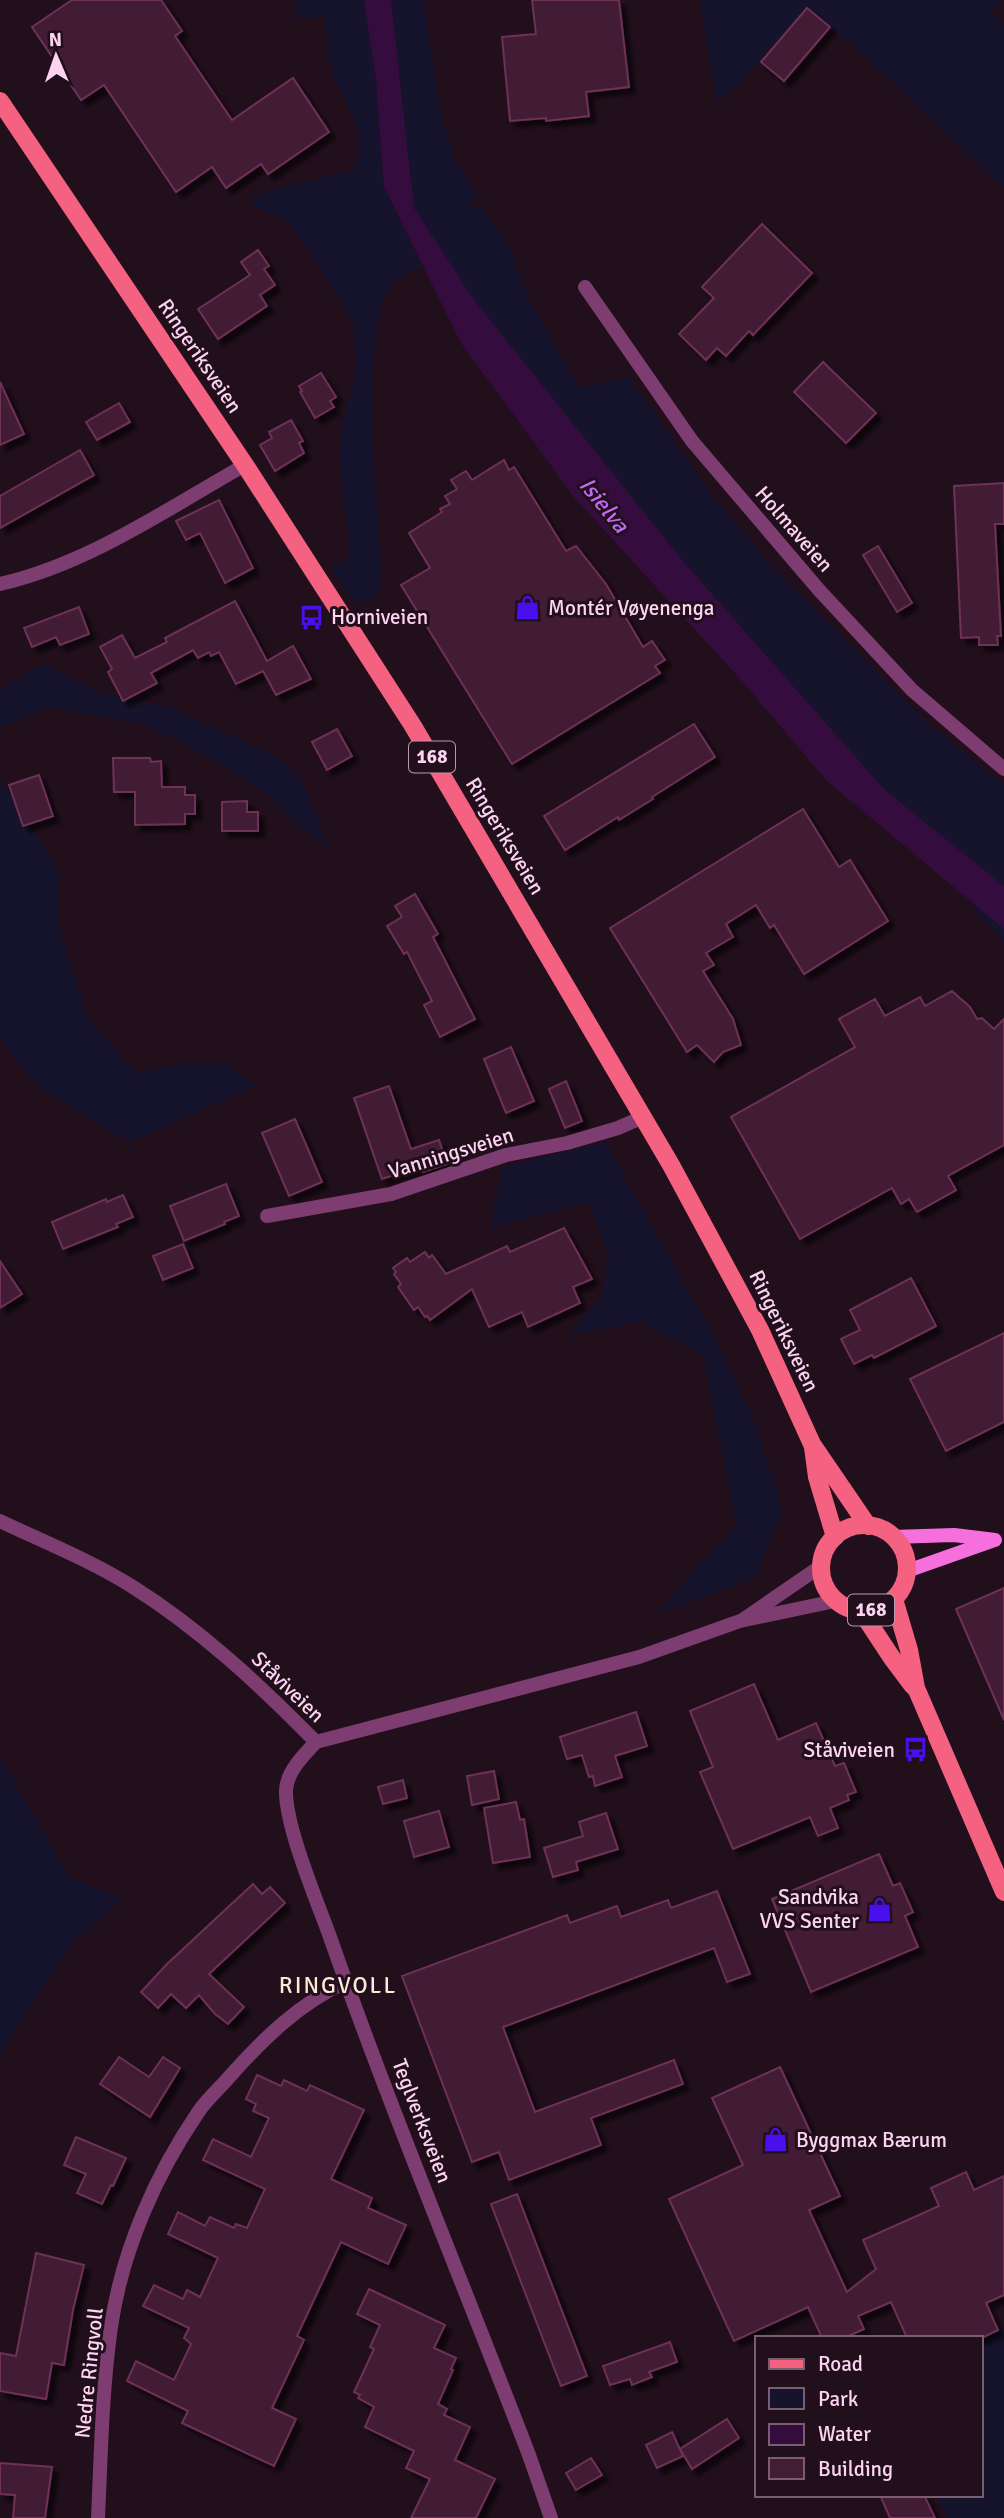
<svg xmlns="http://www.w3.org/2000/svg" width="1004" height="2518" viewBox="0 0 1004 2518" font-family="Signika,sans-serif">
<defs>
<filter id="shadow"><feDropShadow dx="6" dy="6" stdDeviation="2" flood-color="#0009"/></filter>
</defs>
<rect width="100%" height="100%" fill="#220f1c"/>
<g fill="#16132c">
<path d="M295,0h69l12,80 8,107 39,80c-11,4 -25,8 -32,18 -34,47 -13,230 -9,292l-6,19 -6,6 -12,1 -10,-9 -17,-27 16,-9 3,-12 -11,-86 2,-32 14,-50v-38l-3,-19 -47,-77 -21,-25 -35,-15 11,-11 90,-22c24,-30 -5,-66 -16,-96 -7,-17 -7,-41 -9,-59l-27,3z"/>
<polygon points="391,0 424,0 440,114 456,161 478,197 470,201 474,209 481,205 510,248 527,295 579,388 629,377 713,497 772,566 933,728 1004,784 1004,886 885,790 682,560 475,301 414,208"/>
<polygon points="700,0 1000,0 992,13 1004,26 1004,188 855,47 807,8 761,62 717,103"/>
<polygon points="43,664 103,694 168,707 276,756 303,782 329,848 304,831 269,796 187,744 138,723 50,707 0,728 0,690"/>
<polygon points="0,778 59,873 58,924 88,1018 136,1073 189,1062 228,1065 256,1086 130,1142 38,1087 0,1039"/>
<polygon points="963,894 1004,929 1004,944 1001,940"/>
<polygon points="605,1142 716,1340 755,1423 783,1508 755,1578 657,1614 698,1566 737,1527 702,1354 639,1322 568,1335 601,1298 609,1256 588,1202 490,1228 502,1167"/>
<polygon points="0,1757 70,1878 123,1899 73,1942 0,2055"/>
<polygon points="998,2330 1004,2330 1004,2518 947,2518 937,2495 981,2495 981,2338"/>
</g>
<polygon fill="#340d3e" points="364,0 391,0 414,208 475,301 682,560 885,790 1004,886 1004,929 827,781 742,681 574,497 461,343 384,187 376,80"/>
<g fill="#421d34" stroke="#6d3057" stroke-width="2" filter="url(#shadow)">
<polygon points="72,0 161,0 182,31 175,36 232,120 293,78 329,132 268,174 261,164 226,188 212,167 176,192 104,85 81,100 32,27"/>
<polygon points="532,0 619,0 629,87 586,92 589,116 546,121 546,118 510,121 502,37 536,34"/>
<polygon points="807,8 830,27 784,81 761,62"/>
<polygon points="762,224 812,273 753,335 749,331 726,356 717,348 706,360 679,334 714,298 702,287"/>
<polygon points="258,250 269,266 264,269 275,285 260,295 267,306 218,339 198,309 250,275 241,262"/>
<polygon points="823,362 876,413 846,443 794,392"/>
<polygon points="321,373 336,397 330,401 334,407 315,418 300,392 302,391 299,386"/>
<polygon points="0,382 24,434 0,445"/>
<polygon points="119,403 130,422 97,440 86,422"/>
<polygon points="291,420 303,441 299,443 304,453 275,471 260,445 272,438 269,432"/>
<polygon points="80,450 94,475 0,528 0,496"/>
<polygon points="504,460 509,470 514,467 566,551 576,546 606,584 643,647 652,641 665,660 655,666 660,673 512,764 401,585 430,568 409,533 442,512 440,509 450,504 445,496 457,489 451,480 466,471 472,480"/>
<polygon points="1004,483 1004,524 995,524 1001,636 997,636 998,645 979,645 979,637 961,638 954,486"/>
<polygon points="219,500 253,568 225,583 200,533 186,540 176,521"/>
<polygon points="878,546 912,603 897,612 863,555"/>
<polygon points="235,601 267,661 293,646 311,679 276,695 263,671 236,684 219,652 211,656 209,652 198,658 193,650 151,673 157,683 123,701 108,672 112,669 100,647 122,635 135,658 167,642 165,638"/>
<polygon points="79,607 89,634 60,645 56,637 32,647 24,628"/>
<polygon points="694,724 715,757 652,797 653,799 619,820 618,817 565,850 544,816"/>
<polygon points="337,729 352,756 327,770 312,742"/>
<polygon points="113,758 150,758 151,762 161,761 162,787 185,787 185,795 195,795 195,814 185,814 185,824 135,825 135,792 114,792"/>
<polygon points="39,775 53,816 23,826 9,785"/>
<polygon points="247,801 247,812 258,812 258,831 222,831 222,802"/>
<polygon points="803,809 839,867 850,860 888,921 804,974 774,925 770,928 756,905 726,924 733,937 706,953 714,965 703,971 733,1019 741,1045 723,1052 714,1062 697,1045 687,1052 610,928"/>
<polygon points="415,894 438,934 433,937 475,1019 440,1037 424,1005 432,1001 407,952 404,954 387,926 402,917 395,906"/>
<polygon points="952,991 970,1007 977,1019 982,1018 994,1029 1004,1019 1004,1145 948,1176 956,1190 917,1212 909,1199 901,1204 892,1188 800,1239 731,1117 855,1047 839,1019 875,999 885,1016 920,997 925,1006"/>
<polygon points="511,1047 534,1101 506,1113 484,1059"/>
<polygon points="566,1081 582,1121 565,1128 549,1089"/>
<polygon points="389,1086 411,1149 439,1140 447,1164 423,1172 421,1166 382,1179 354,1098"/>
<polygon points="295,1119 322,1182 289,1196 262,1133"/>
<polygon points="226,1184 239,1216 224,1222 225,1224 184,1241 170,1206"/>
<polygon points="123,1195 133,1217 116,1224 118,1227 63,1249 52,1222 106,1199 107,1202"/>
<polygon points="564,1228 592,1279 573,1287 580,1303 528,1327 522,1312 489,1327 472,1289 430,1320 427,1316 425,1317 418,1307 414,1310 398,1287 401,1284 394,1274 396,1272 393,1268 407,1258 410,1262 425,1252 429,1258 432,1255 446,1274 507,1246 510,1252"/>
<polygon points="183,1244 193,1268 163,1280 153,1256"/>
<polygon points="0,1261 22,1294 0,1308"/>
<polygon points="911,1278 936,1326 874,1358 872,1355 854,1364 841,1339 860,1330 850,1310"/>
<polygon points="1004,1333 1004,1422 946,1451 910,1379"/>
<polygon points="1004,1588 1004,1720 956,1609"/>
<polygon points="754,1684 778,1740 816,1723 835,1766 844,1763 856,1792 847,1795 849,1800 830,1808 838,1828 818,1836 810,1817 733,1849 700,1772 713,1767 690,1711"/>
<polygon points="636,1712 647,1746 615,1756 622,1777 595,1786 593,1776 589,1777 582,1755 567,1759 560,1737"/>
<polygon points="494,1771 499,1799 472,1805 467,1776"/>
<polygon points="403,1780 407,1798 383,1804 378,1787"/>
<polygon points="516,1802 520,1820 524,1819 530,1857 493,1863 484,1808"/>
<polygon points="439,1811 449,1847 414,1857 404,1821"/>
<polygon points="606,1813 618,1849 576,1862 578,1870 553,1877 544,1848 583,1836 579,1822"/>
<polygon points="879,1854 893,1886 900,1883 913,1912 905,1916 918,1947 811,1992 772,1899"/>
<polygon points="253,1884 262,1894 270,1887 285,1903 209,1974 244,2007 228,2024 215,2014 199,1995 186,2008 171,1994 158,2008 141,1992 167,1964"/>
<polygon points="717,1891 750,1974 727,1982 714,1948 503,2027 535,2112 674,2060 683,2084 591,2118 601,2145 509,2180 499,2152 472,2162 402,1976 567,1915 570,1923 617,1906 621,1917 668,1900 671,1908"/>
<polygon points="119,2057 149,2077 163,2057 180,2068 150,2117 100,2084"/>
<polygon points="780,2067 840,2196 809,2210 847,2292 876,2269 863,2240 939,2206 931,2188 966,2172 974,2190 1004,2176 1004,2295 986,2303 998,2330 982,2338 907,2338 891,2302 858,2316 864,2329 844,2338 822,2338 808,2307 734,2341 669,2199 743,2165 712,2098"/>
<polygon points="257,2075 281,2086 284,2080 307,2091 310,2085 364,2110 331,2179 372,2198 368,2208 406,2225 388,2264 341,2242 297,2336 304,2340 272,2408 296,2419 274,2466 182,2423 188,2411 127,2381 136,2361 174,2380 191,2344 184,2338 189,2328 143,2306 154,2285 183,2299 187,2290 200,2297 218,2258 168,2234 178,2212 205,2226 210,2217 234,2228 236,2224 247,2228 265,2189 203,2160 213,2139 251,2157 269,2118 253,2111 256,2104 246,2099"/>
<polygon points="76,2137 126,2158 113,2186 111,2185 102,2204 77,2193 86,2174 64,2165"/>
<polygon points="517,2194 587,2376 561,2386 491,2204"/>
<polygon points="36,2253 84,2265 73,2310 64,2365 52,2363 46,2399 0,2391 0,2353 16,2356"/>
<polygon points="369,2289 445,2325 434,2348 456,2358 451,2369 453,2370 438,2404 447,2409 444,2415 470,2427 455,2460 495,2479 476,2518 411,2518 430,2479 406,2468 414,2451 365,2427 374,2407 358,2398 360,2395 354,2392 374,2349 370,2347 380,2325 357,2314"/>
<polygon points="670,2342 677,2362 649,2372 652,2377 632,2385 630,2379 610,2385 603,2366"/>
<polygon points="727,2419 739,2438 692,2469 680,2449"/>
<polygon points="672,2432 683,2456 657,2468 646,2445"/>
<polygon points="591,2458 602,2475 576,2490 566,2473"/>
<polygon points="0,2463 52,2467 45,2518 13,2518 15,2495 0,2494"/>
<polygon points="880,2495 924,2495 935,2518 890,2518"/>
</g>
<g fill="none" stroke-linecap="round" stroke-linejoin="round">
<g stroke="#7e3d71" stroke-width="14">
<polyline points="585,287 692,441 819,590 912,690 1004,769"/>
<path d="M0,584c88,-20 167,-75 245,-119"/>
<polyline points="267,1216 391,1194 506,1155 567,1143 618,1128 643,1117"/>
<path d="M0,1521c44,21 92,40 133,66 68,43 127,98 183,155l323,-85 101,-36 95,-20"/>
<polyline points="744,1619 821,1566"/>
<path d="M316,1742c-12,13 -29,29 -30,48 -1,36 31,111 44,147 61,174 133,346 199,518l22,63"/>
<path d="M98,2518c3,-64 4,-128 13,-191 11,-77 45,-153 88,-216 9,-13 22,-24 32,-36 33,-37 69,-72 115,-93"/>
</g>
<g stroke="#f670dd" stroke-width="14">
<polyline points="893,1537 954,1535 995,1540"/>
<polyline points="907,1571 992,1541"/>
</g>
<g stroke="#f56180" stroke-width="18">
<polyline points="0,101 245,465 413,726 671,1165 760,1330 812,1444 868,1526"/>
<polyline points="813,1447 817,1477 835,1537"/>
<circle cx="864" cy="1568" r="43"/>
<polyline points="894,1599 909,1650 916,1688 1004,1892"/>
<polyline points="861,1611 892,1658 913,1686"/>
</g>
</g>
<defs>
<symbol id="shop-bare" viewBox="-9 -9 18 18"><path d="M-5-2.5h2.3a2.7 3.5 0 0 1 5.4 0H5L5.5 6h-11ZM-1.5-2.5h3a1.5 2.3 0 0 0-3 0Z" fill="#4a0fed" stroke="#220f1c" stroke-width="2.5" paint-order="stroke"/></symbol>
<symbol id="bus-bare" viewBox="-9 -9 18 18"><path d="M-5-6H5V4H4V6H2V4H-2V6H-4V4H-5ZM-3.5-4V0h7V-4ZM-3.5 1.2v1.5H-2V1.2ZM2 1.2v1.5H3.5V1.2Z" fill="#4a0fed" stroke="#220f1c" stroke-width="2.5" paint-order="stroke"/></symbol>
</defs>
<g fill-rule="evenodd">
<use href="#shop-bare" x="510" y="590" width="35" height="35"/>
<use href="#bus-bare" x="294" y="600" width="35" height="35"/>
<use href="#bus-bare" x="898" y="1732" width="35" height="35"/>
<use href="#shop-bare" x="862" y="1892" width="35" height="35"/>
<use href="#shop-bare" x="758" y="2122" width="35" height="35"/>
</g>
<g text-anchor="middle" dominant-baseline="central" stroke-width="6" stroke-linejoin="round" paint-order="stroke">
<g fill="#220f1c" stroke="#bb98b1" stroke-width="2">
<rect x="409" y="741.5" width="46" height="31" rx="5"/>
<rect x="848" y="1594.5" width="46" height="31" rx="5"/>
</g>
<g font-size="19" font-weight="bold" fill="#fcd3f1">
<text x="432" y="757">168</text>
<text x="871" y="1610">168</text>
</g>
<g font-size="21" fill="#fcd3f1" stroke="#220f1c">
<text transform="translate(200 356) rotate(56)">Ringeriksveien</text>
<text transform="translate(794 529) rotate(49)">Holmaveien</text>
<text transform="translate(505 836) rotate(59)">Ringeriksveien</text>
<text transform="translate(451 1153) rotate(-17)">Vanningsveien</text>
<text transform="translate(784 1331) rotate(64)">Ringeriksveien</text>
<text transform="translate(288 1687) rotate(44)">Ståviveien</text>
<text transform="translate(422 2121) rotate(69)">Teglverksveien</text>
<text transform="translate(89 2373) rotate(-84)">Nedre Ringvoll</text>
</g>
<g font-size="21" fill="#fcd3f1" stroke="#220f1c" text-anchor="start">
<text x="548" y="608">Montér Vøyenenga</text>
<text x="331" y="617">Horniveien</text>
<text x="895" y="1750" text-anchor="end">Ståviveien</text>
<text x="859" y="1897" text-anchor="end">Sandvika<tspan x="859" dy="24">VVS Senter</tspan></text>
<text x="796" y="2140">Byggmax Bærum</text>
</g>
<g font-size="23" font-style="italic" fill="#c168f6" stroke="#220f1c">
<text transform="translate(604 505) rotate(51)">Isielva</text>
</g>
<g font-size="23" letter-spacing="2" fill="#fcead5" stroke="#220f1c">
<text x="338" y="1985">RINGVOLL</text>
</g>
</g>
<rect x="755" y="2336" width="228" height="161" fill="#220f1c" stroke="#795d71" stroke-width="2"/>
<rect x="769" y="2359" width="35" height="10" fill="#f56180" stroke="#795d71" stroke-width="2"/>
<text x="818" y="2371" font-size="21" fill="#fcd3f1">Road</text>
<rect x="769" y="2388" width="35" height="21" fill="#16132c" stroke="#795d71" stroke-width="2"/>
<text x="818" y="2406" font-size="21" fill="#fcd3f1">Park</text>
<rect x="769" y="2424" width="35" height="21" fill="#340d3e" stroke="#795d71" stroke-width="2"/>
<text x="818" y="2441" font-size="21" fill="#fcd3f1">Water</text>
<rect x="769" y="2458" width="35" height="21" fill="#421d34" stroke="#795d71" stroke-width="2"/>
<text x="818" y="2476" font-size="21" fill="#fcd3f1">Building</text>
<g transform="translate(56 56) rotate(358)" stroke="#220f1c" stroke-width="5" paint-order="stroke">
<path d="M0-5L12 26L0 18L-12 26Z" fill="#fcd3f1"/>
<text y="-10" font-size="19" font-weight="bold" text-anchor="middle" fill="#fcd3f1">N</text>
</g>
</svg>
